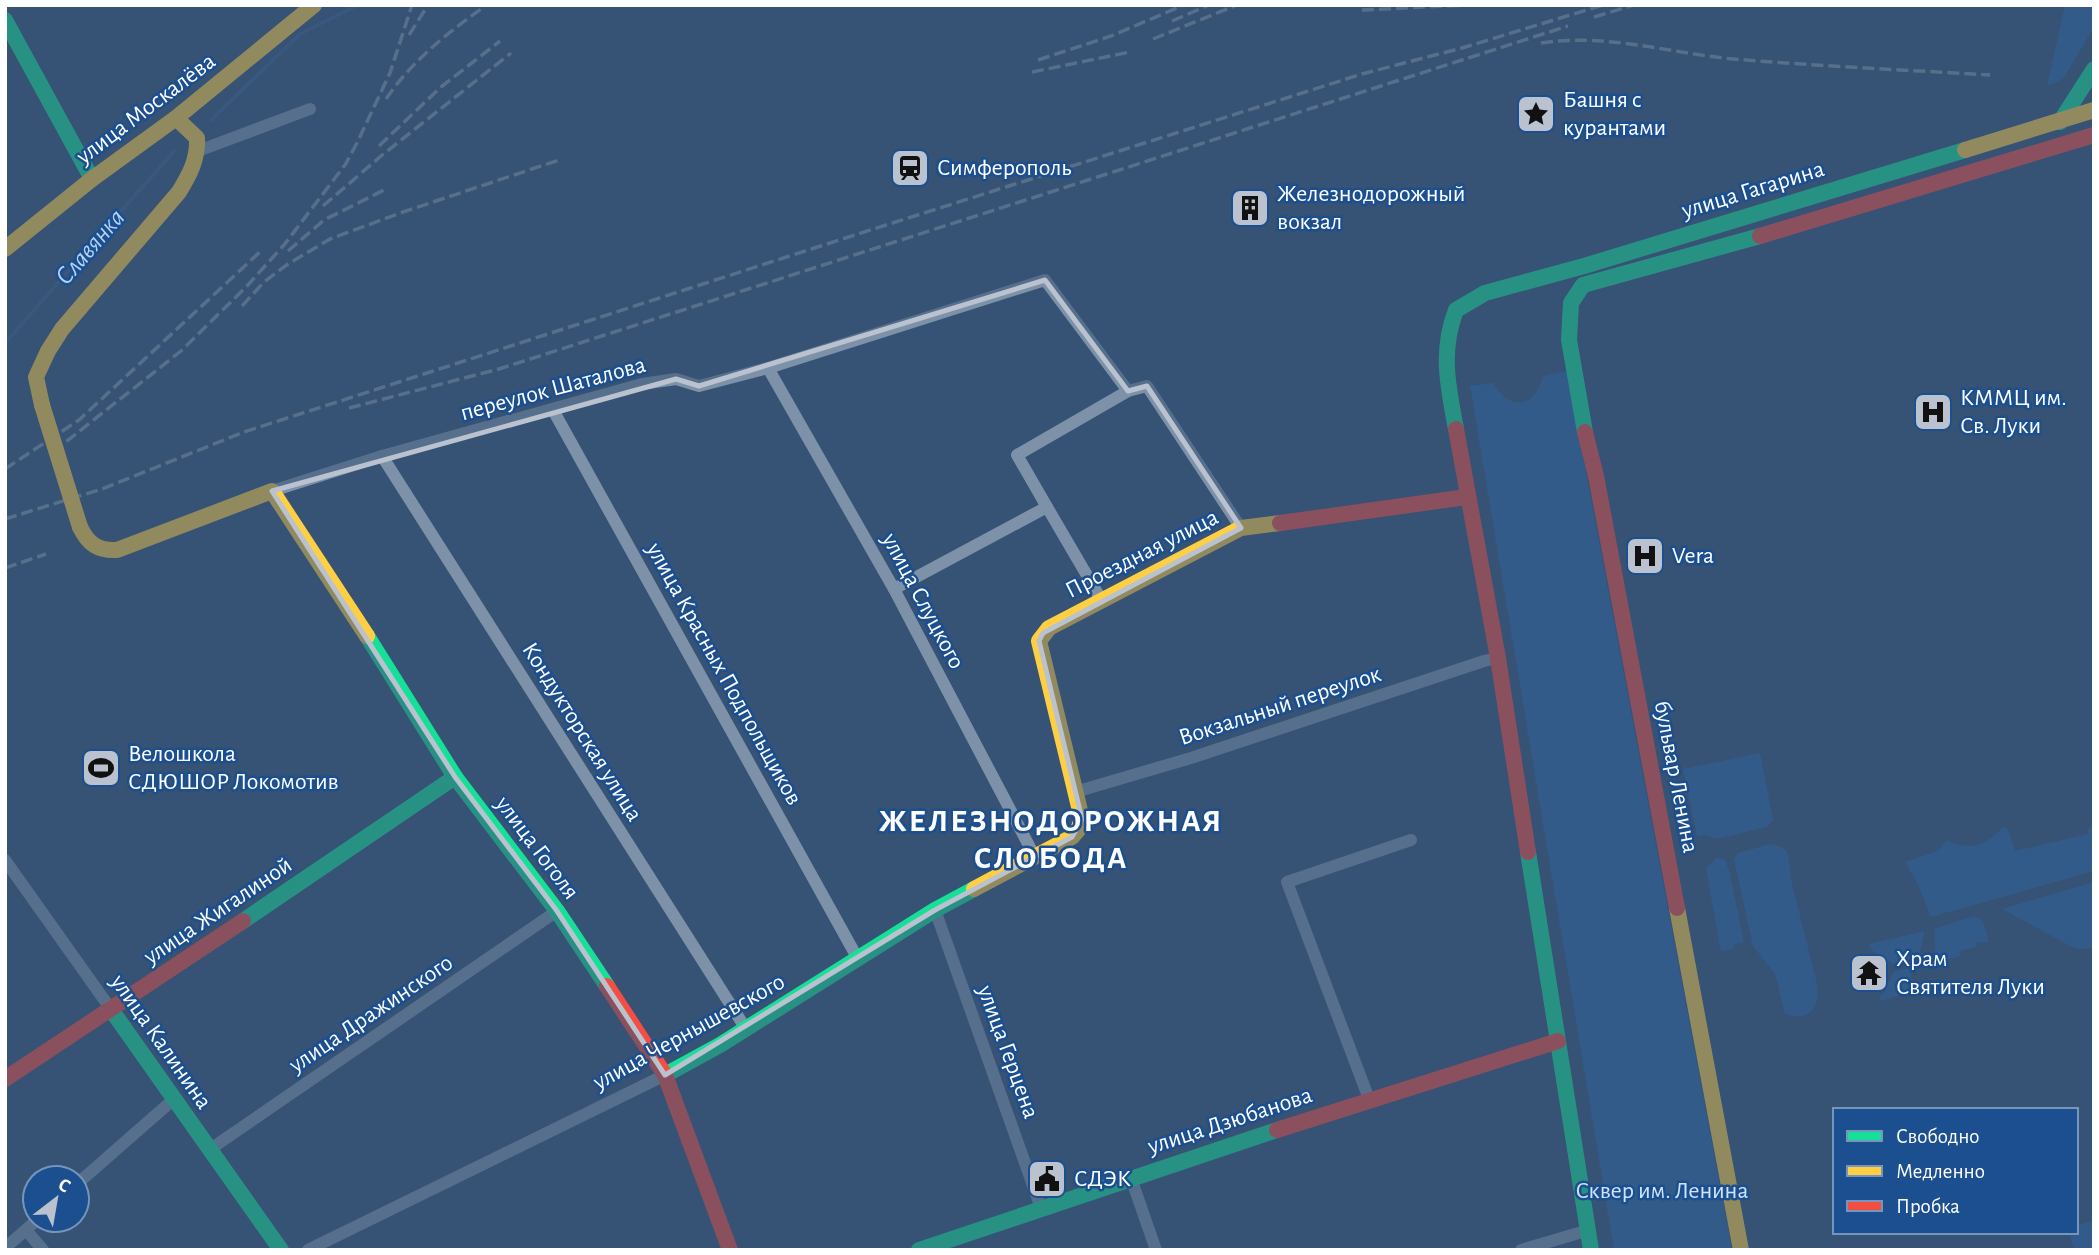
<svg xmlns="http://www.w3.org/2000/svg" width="2099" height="1255" viewBox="0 0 2099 1255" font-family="'Alegreya Sans',sans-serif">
<rect width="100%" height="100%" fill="#365274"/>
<g fill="#2f66a5">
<polygon points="2065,5 2094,5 2094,27 2063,79 2047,86"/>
<path d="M1567,371l165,879h-118l-144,-864 23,-3c17,29 42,25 50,-7z"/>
<polygon points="1760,753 1773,820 1767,827 1716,839 1706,835 1697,836 1683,769"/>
<path d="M2094,826v45l-163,46 -13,-33 -13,-22 33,-11 9,-11c22,12 40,5 56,-13l5,1 7,23 73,-17v-6z"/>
<path d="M1770,844l9,2 7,4 2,6 4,28 25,100c3,23 -7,38 -32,30l-10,-40 -22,-28 -19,-86 4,-7z"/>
<polygon points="1717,857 1725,860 1729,870 1744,942 1734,944 1734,949 1721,951 1706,869"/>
<polygon points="2094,882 2094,948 2081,949 2072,947 2002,909"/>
<polygon points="1974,916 1983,921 1989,942 1977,942 1976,947 1959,951 1960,956 1936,962 1934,929"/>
<polygon points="1925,931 1919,956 1893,964 1870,949 1869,944"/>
<polygon points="1909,969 1914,987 1910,992 1881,1001 1879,996 1884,993 1894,971"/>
<polygon points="2094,1221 2094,1250 2074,1250 2069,1232 2076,1232 2076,1225"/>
</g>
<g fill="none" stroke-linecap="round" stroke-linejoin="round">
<g stroke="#3b618d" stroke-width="3.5">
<polyline points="211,120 300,34 358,5"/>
<polyline points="5,343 175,150"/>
</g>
<g stroke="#7d92a8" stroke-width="12">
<polyline points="198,151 310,109"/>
<polyline points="768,368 894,589 1035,857"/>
<polyline points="553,410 858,959"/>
<polyline points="382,456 746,1029"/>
<polyline points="272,491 382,456 642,384 676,379 699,386 768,368 1045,280 1128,391 1147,386 1241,528"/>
<polyline points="1047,507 1017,455 1128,391"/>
<polyline points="894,589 1047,507 1102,601"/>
<polyline points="1075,792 1191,758 1484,661 1498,658"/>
<polyline points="5,860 110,1008"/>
<polyline points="935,910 1041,1208"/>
<polyline points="1369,1099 1287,882 1411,840"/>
<polyline points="209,1150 557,911"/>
<polyline points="1131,1178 1156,1250"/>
<polyline points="77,1184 174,1099"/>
<polyline points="26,1230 43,1250"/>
<polyline points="5,1248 37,1220"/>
<polyline points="308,1250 665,1075"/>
<polyline points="1521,1250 1589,1230"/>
</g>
<g stroke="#16e098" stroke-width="16">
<polyline points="5,20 92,179"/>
<polyline points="2060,122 2094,69"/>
<path d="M1456,429c-8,-42 -16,-78 0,-119l29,-17 99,-27 381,-116"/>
<polyline points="1585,432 1569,340 1571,303 1583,285 1760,236"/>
<polyline points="367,636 455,777 557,911 607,986"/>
<polyline points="1528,852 1591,1250"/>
<polyline points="243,921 455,777"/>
<polyline points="110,1008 281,1250"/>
<polyline points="665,1075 720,1045 935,910 974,889"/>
<polyline points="919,1250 1277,1130"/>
</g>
<g stroke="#ffcf43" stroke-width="16">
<polyline points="1965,150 2094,110"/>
<polyline points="5,249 92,179 176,118 314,5"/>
<path d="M42,405l-6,-28 12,-26 14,-22 117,-137c11,-18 19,-33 18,-54l-21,-20"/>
<path d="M80,527c8,17 18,24 37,23l155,-59 95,145"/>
<polyline points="974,889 1072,837 1078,830 1082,819 1039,641 1049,628 1241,528 1280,523"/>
<polyline points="1677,908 1741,1250"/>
</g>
<g stroke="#f24e42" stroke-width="16">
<polyline points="1760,236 2094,135"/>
<polyline points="1456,429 1498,658 1528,852"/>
<polyline points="1585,432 1596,476 1677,908"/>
<polyline points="1280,523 1467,497"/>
<polyline points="607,986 665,1075 730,1250"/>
<polyline points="5,1079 243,921"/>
<polyline points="1277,1130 1558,1041"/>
</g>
<g stroke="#7e92a7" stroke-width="3.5" stroke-dasharray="12 5" stroke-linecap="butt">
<polyline points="1362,10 1468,5"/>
<polyline points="1594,17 1634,5"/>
<polyline points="1172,21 1209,5"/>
<polyline points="409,35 428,5"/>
<polyline points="1153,39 1237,5"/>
<path d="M1541,43c66,-10 127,10 192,16 85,7 172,11 257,16"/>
<polyline points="1038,60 1111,36 1184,5"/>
<polyline points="1032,72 1130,52"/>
<path d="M386,99c25,-37 59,-64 95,-90"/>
<polyline points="379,146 441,87 500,41"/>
<polyline points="323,206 381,156 511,53"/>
<polyline points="288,251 324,220 386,189"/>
<polyline points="242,306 264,282 288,264 330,239 403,212 559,160"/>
<polyline points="349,408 499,369 1568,26"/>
<polyline points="53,452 181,351 246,287 284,245 345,165 357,143 390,73 412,5"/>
<polyline points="5,469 79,420 262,250"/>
<polyline points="5,519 102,489 244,432 861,233 1362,74 1462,48 1603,5"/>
<polyline points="5,568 46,554"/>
</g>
<polyline stroke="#ffcf43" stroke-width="16" points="42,405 80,527"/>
</g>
<path d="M0 0H2099V1255H0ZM1045,280l83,111 19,-5 94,142 -198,105 -4,8 43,178 -10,18 -137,73 -270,165 -108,-164 -102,-134 -183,-286 404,-112 23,7z" fill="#365274" fill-opacity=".55" fill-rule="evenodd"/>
<path fill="none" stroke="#b9c2ce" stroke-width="5" stroke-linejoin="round" d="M1045,280l83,111 19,-5 94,142 -198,105 -4,8 43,178 -10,18 -137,73 -270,165 -108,-164 -102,-134 -183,-286 404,-112 23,7z"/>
<defs>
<symbol id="sight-square" viewBox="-11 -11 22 22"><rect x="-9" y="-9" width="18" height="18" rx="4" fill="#b9c2ce" stroke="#1b4f8f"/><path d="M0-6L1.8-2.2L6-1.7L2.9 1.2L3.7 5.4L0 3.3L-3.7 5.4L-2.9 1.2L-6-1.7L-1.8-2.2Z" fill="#111"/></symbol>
<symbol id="station-square" viewBox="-11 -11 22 22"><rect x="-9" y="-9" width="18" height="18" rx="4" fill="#b9c2ce" stroke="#1b4f8f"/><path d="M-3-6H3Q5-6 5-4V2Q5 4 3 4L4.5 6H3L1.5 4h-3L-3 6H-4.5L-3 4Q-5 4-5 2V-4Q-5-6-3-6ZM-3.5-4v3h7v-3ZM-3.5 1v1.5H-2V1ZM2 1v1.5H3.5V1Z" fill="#111"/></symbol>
<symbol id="building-square" viewBox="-11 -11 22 22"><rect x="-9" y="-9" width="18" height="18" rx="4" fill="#b9c2ce" stroke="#1b4f8f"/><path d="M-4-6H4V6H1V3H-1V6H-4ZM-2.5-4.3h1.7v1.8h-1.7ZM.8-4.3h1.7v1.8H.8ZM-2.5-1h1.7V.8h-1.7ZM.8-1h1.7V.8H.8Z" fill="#111"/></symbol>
<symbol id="hospital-square" viewBox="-11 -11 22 22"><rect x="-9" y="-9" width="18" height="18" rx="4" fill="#b9c2ce" stroke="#1b4f8f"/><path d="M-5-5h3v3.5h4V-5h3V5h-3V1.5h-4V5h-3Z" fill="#111"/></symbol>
<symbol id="stadium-square" viewBox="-11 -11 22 22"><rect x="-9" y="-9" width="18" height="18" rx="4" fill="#b9c2ce" stroke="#1b4f8f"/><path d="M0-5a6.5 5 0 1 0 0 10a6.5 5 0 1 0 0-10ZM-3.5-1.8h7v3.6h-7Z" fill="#111"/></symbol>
<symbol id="temple-square" viewBox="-11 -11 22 22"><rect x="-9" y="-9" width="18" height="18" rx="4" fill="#b9c2ce" stroke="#1b4f8f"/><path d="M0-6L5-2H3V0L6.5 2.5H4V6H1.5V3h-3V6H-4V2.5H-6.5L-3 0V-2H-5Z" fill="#111"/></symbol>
<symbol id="civic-square" viewBox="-11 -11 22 22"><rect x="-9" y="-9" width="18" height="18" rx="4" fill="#b9c2ce" stroke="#1b4f8f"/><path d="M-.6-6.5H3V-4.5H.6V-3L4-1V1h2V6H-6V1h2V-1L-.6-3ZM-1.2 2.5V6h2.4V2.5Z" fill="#111"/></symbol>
</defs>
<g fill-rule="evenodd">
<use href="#sight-square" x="1514" y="92" width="44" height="44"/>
<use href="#station-square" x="888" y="146" width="44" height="44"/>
<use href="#building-square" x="1228" y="186" width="44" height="44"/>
<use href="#hospital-square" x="1911" y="390" width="44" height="44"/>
<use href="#hospital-square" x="1623" y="534" width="44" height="44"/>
<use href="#stadium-square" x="79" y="746" width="44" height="44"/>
<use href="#temple-square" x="1847" y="951" width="44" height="44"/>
<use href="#civic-square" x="1025" y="1157" width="44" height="44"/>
</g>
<g text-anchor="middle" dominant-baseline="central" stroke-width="5" stroke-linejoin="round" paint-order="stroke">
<g font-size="24" fill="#fff" stroke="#1b4f8f" text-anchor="start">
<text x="1563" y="100">Башня с<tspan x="1563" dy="28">курантами</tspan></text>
<text x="937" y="168">Симферополь</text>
<text x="1277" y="194">Железнодорожный<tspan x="1277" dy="28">вокзал</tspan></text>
<text x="1960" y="398">КММЦ им.<tspan x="1960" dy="28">Св. Луки</tspan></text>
<text x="1672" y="556">Vera</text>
<text x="128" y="754">Велошкола<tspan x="128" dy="28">СДЮШОР Локомотив</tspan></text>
<text x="1896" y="959">Храм<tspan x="1896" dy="28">Святителя Луки</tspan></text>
<text x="1074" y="1179">СДЭК</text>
</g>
<g font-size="24" fill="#fff" stroke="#1b4f8f">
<text transform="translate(146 109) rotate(-37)">улица Москалёва</text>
<text transform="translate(1753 190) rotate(-17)">улица Гагарина</text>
<text transform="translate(553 389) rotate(-15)">переулок Шаталова</text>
<text transform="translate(1142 554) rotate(-27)">Проездная улица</text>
<text transform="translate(923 601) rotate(62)">улица Слуцкого</text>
<text transform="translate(724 674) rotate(61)">улица Красных Подпольщиков</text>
<text transform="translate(1280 706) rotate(-18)">Вокзальный переулок</text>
<text transform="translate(582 732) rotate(58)">Кондукторская улица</text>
<text transform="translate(1676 777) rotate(79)">бульвар Ленина</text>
<text transform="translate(537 848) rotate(53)">улица Гоголя</text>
<text transform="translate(218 911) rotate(-34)">улица Жигалиной</text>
<text transform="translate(371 1014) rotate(-34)">улица Дражинского</text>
<text transform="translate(689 1032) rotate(-29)">улица Чернышевского</text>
<text transform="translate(161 1042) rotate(55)">улица Калинина</text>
<text transform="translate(1008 1052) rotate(70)">улица Герцена</text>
<text transform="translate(1230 1121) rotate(-18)">улица Дзюбанова</text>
</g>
<g font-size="24" fill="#cfe3fa" stroke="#1b4f8f">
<text x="1662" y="1191">Сквер им. Ленина</text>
</g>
<g font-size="26" font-style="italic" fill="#b5d3f5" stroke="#1b4f8f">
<text transform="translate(90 247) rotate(-49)">Славянка</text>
</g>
<g font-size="32" font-weight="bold" letter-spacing="2" fill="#fff" stroke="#1b4f8f">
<text x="1051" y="821">ЖЕЛЕЗНОДОРОЖНАЯ<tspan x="1051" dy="37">СЛОБОДА</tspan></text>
</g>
</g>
<rect width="2099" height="1255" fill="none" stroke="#ffffff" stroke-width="14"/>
<rect x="1833" y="1108" width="245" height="126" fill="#1b4f8f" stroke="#7695bc" stroke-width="2"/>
<rect x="1847" y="1131" width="35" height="10" fill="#16e098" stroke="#7695bc" stroke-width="2"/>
<text x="1896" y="1143" font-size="21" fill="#ffffff">Свободно</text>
<rect x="1847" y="1166" width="35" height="10" fill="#ffcf43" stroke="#7695bc" stroke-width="2"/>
<text x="1896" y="1178" font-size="21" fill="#ffffff">Медленно</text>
<rect x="1847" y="1201" width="35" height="10" fill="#f24e42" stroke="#7695bc" stroke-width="2"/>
<text x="1896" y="1213" font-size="21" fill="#ffffff">Пробка</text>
<g transform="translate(56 1199) rotate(31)"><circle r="33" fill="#1b4f8f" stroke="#7695bc" stroke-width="2"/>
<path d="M0-5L12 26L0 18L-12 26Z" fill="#b9c2ce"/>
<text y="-10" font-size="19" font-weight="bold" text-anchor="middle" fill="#ffffff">С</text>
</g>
</svg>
